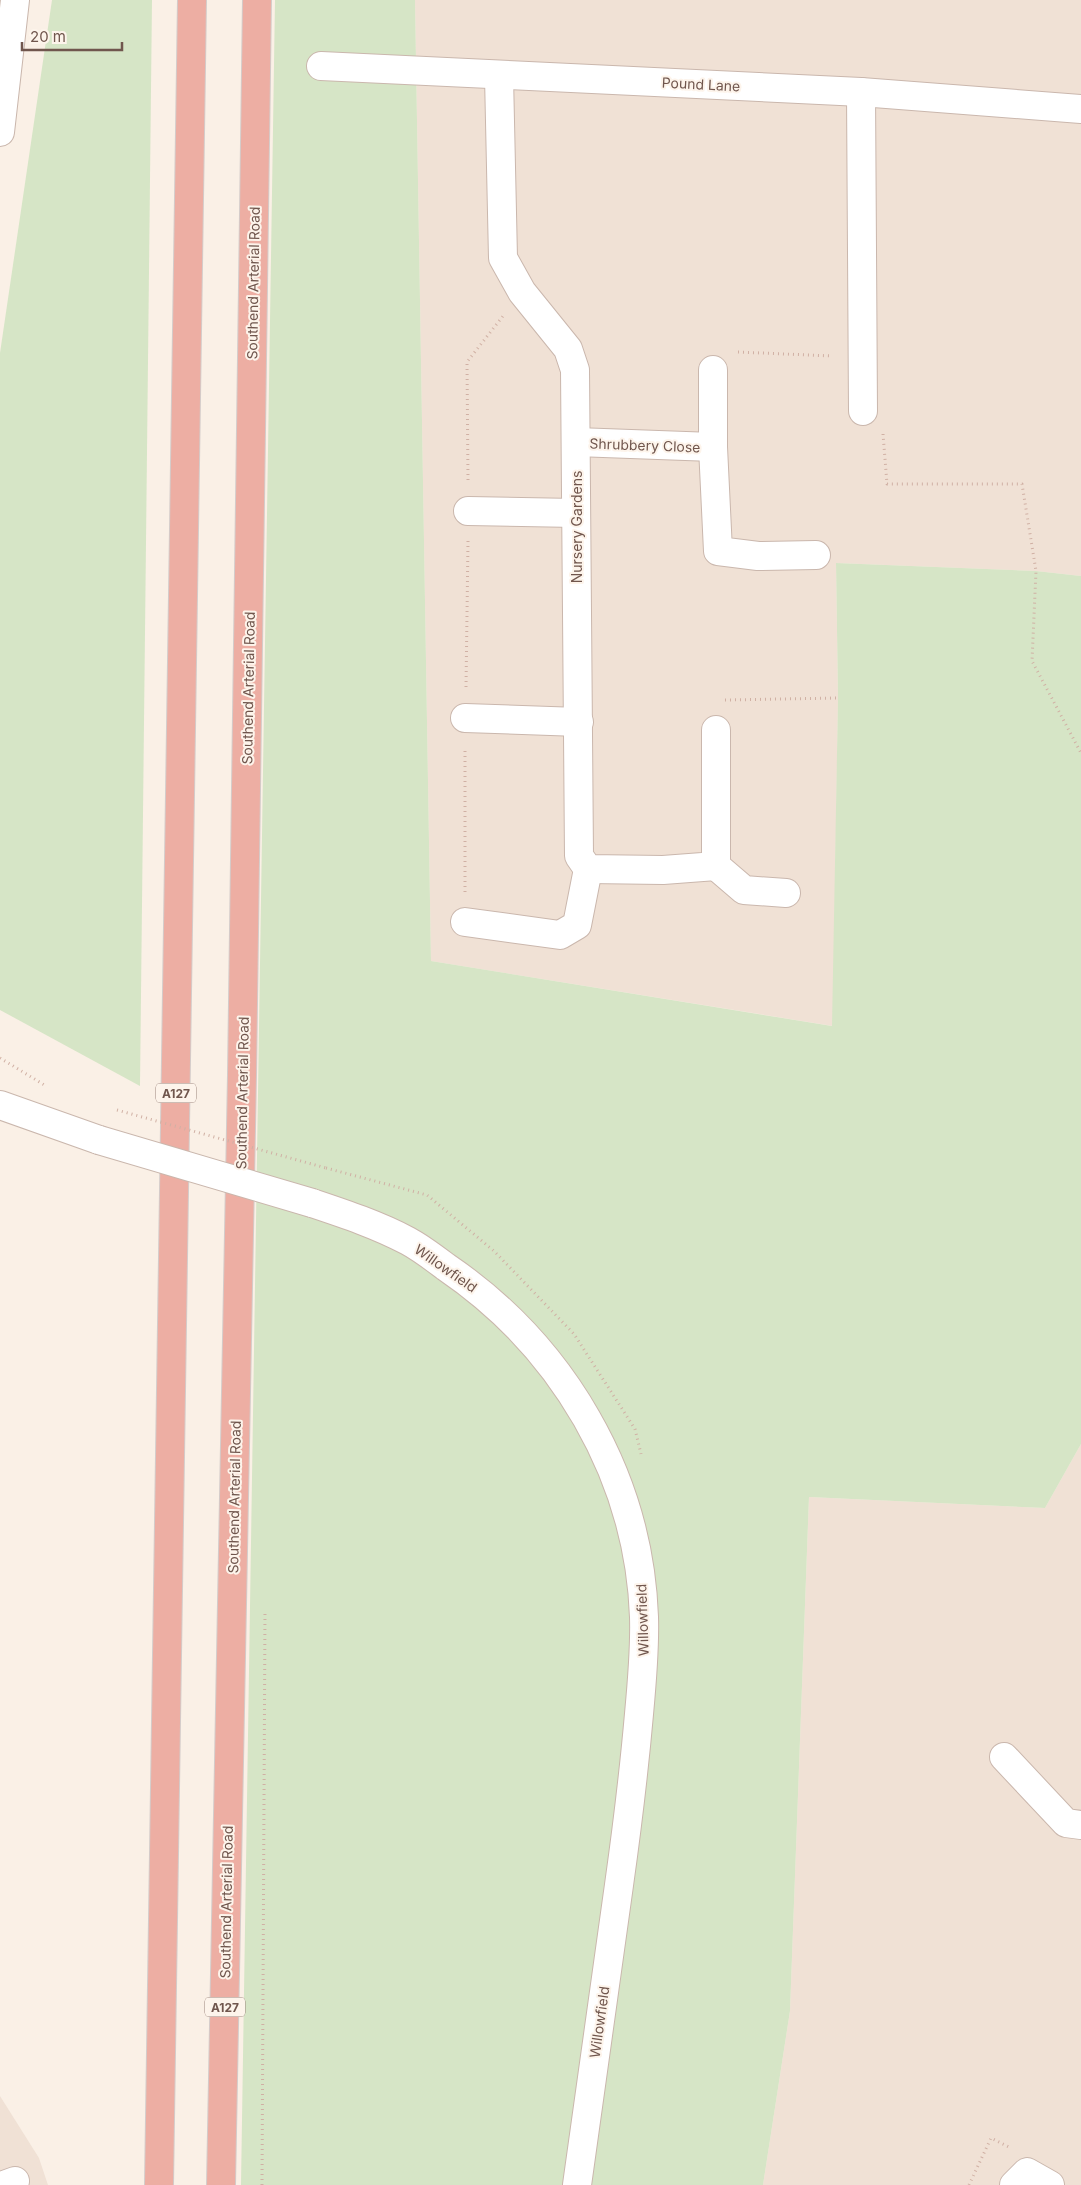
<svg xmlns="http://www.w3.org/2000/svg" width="1081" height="2185" viewBox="0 0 1081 2185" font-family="Inter,sans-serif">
<rect width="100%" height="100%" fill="#faf0e6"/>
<g fill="#f0e1d5">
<polygon points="415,0 1081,0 1081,576 1036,571 836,563 838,698 833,1026 431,961"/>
<polygon points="1081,1444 1081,2185 763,2185 790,2011 809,1497 1045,1508"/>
<polygon points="0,2096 39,2158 48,2185 0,2185"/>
</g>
<g fill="#d6e5c6">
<polygon points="52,0 152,0 140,1086 0,1010 0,353"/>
<polygon points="275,0 415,0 431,961 832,1026 838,698 836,563 1036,571 1081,576 1081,1444 1045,1508 809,1497 790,2011 763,2185 241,2185"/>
</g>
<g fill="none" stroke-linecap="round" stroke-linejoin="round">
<defs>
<g id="minor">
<polyline points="321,66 861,92 1081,109"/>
<polyline points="499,76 503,258 522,292 568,349 575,370 579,856 588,869 663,870 716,866 716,730"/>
<polyline points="861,92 863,411"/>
<polyline points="0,132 15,0"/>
<polyline points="576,442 713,447 713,370"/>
<polyline points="713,447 718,551 758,556 816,555"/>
<polyline points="468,511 576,513"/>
<polyline points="465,718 579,722"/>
<polyline points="716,866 744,890 786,893"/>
<polyline points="465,922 560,935 577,925 588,869"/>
<polyline points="0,1105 99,1140"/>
<path d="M312,1203c33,11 66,22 96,38 13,7 26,17 38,26 116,79 193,208 198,350 1,32 -2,65 -5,97 -5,57 -12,114 -20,171 -14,100 -28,200 -42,300"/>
<polyline points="1004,1757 1066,1823 1081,1825"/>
<polyline points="4,2185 15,2181"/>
<polyline points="1014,2185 1027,2172 1050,2185"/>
</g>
<g id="highway">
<polyline points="159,2185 192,0"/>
<polyline points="221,2185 242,1075 257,0"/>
</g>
</defs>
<use href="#minor" stroke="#cab7ad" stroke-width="30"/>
<use href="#highway" stroke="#d4ccca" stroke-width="30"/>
<g stroke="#d0b0a4" stroke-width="3" stroke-dasharray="1 4" stroke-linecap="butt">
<polyline points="738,352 832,356"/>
<polyline points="883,434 887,484 1022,484 1036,571 1032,661 1081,753"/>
<polyline points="468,480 467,362 503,316"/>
<polyline points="466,687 468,541"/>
<polyline points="725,700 838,698"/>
<polyline points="465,892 465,748"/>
<polyline points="0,1058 46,1086"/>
<polyline points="326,1168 427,1195 494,1251 574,1334 635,1429 641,1454"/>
<polyline points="262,2185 265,1610"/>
<polyline points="969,2185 991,2138 1009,2147"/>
</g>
<use href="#minor" stroke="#fff" stroke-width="28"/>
<use href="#highway" stroke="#edaea3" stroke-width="28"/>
<defs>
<polyline id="minor-bridge" points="99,1140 312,1203"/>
</defs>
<use href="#minor-bridge" stroke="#cab7ad" stroke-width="30" stroke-linecap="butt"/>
<polyline stroke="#d0b0a4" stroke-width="3" stroke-dasharray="1 4" stroke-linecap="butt" points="117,1110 326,1168"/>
<use href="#minor-bridge" stroke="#fff" stroke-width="28"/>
</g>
<g text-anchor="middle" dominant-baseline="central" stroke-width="4" stroke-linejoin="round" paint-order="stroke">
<g fill="#fdf4eb" stroke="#9a857c" stroke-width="1">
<rect x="156" y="1083.5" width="40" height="19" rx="4"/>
<rect x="205" y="1997.5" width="40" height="19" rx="4"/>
</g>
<g font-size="12" font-weight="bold" fill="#70564d">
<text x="176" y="1093">A127</text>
<text x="225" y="2007">A127</text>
</g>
<g font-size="14" fill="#70564d" stroke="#fdf4eb">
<text transform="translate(701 84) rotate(3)">Pound Lane</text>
<text transform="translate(253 283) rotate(-89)">Southend Arterial Road</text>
<text transform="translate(645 445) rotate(2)">Shrubbery Close</text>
<text transform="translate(576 527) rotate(-90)">Nursery Gardens</text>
<text transform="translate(248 688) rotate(-89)">Southend Arterial Road</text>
<text transform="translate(242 1093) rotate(-89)">Southend Arterial Road</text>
<text transform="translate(446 1268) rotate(35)">Willowfield</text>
<text transform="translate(234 1497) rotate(-89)">Southend Arterial Road</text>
<text transform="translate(642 1620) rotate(-92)">Willowfield</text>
<text transform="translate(226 1902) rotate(-89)">Southend Arterial Road</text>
<text transform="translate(599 2022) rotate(-82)">Willowfield</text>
</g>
</g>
<path d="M22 42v8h100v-8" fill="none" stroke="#70564d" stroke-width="2.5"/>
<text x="30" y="42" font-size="15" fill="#70564d" stroke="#fdf4eb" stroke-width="4" paint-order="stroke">20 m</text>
</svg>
